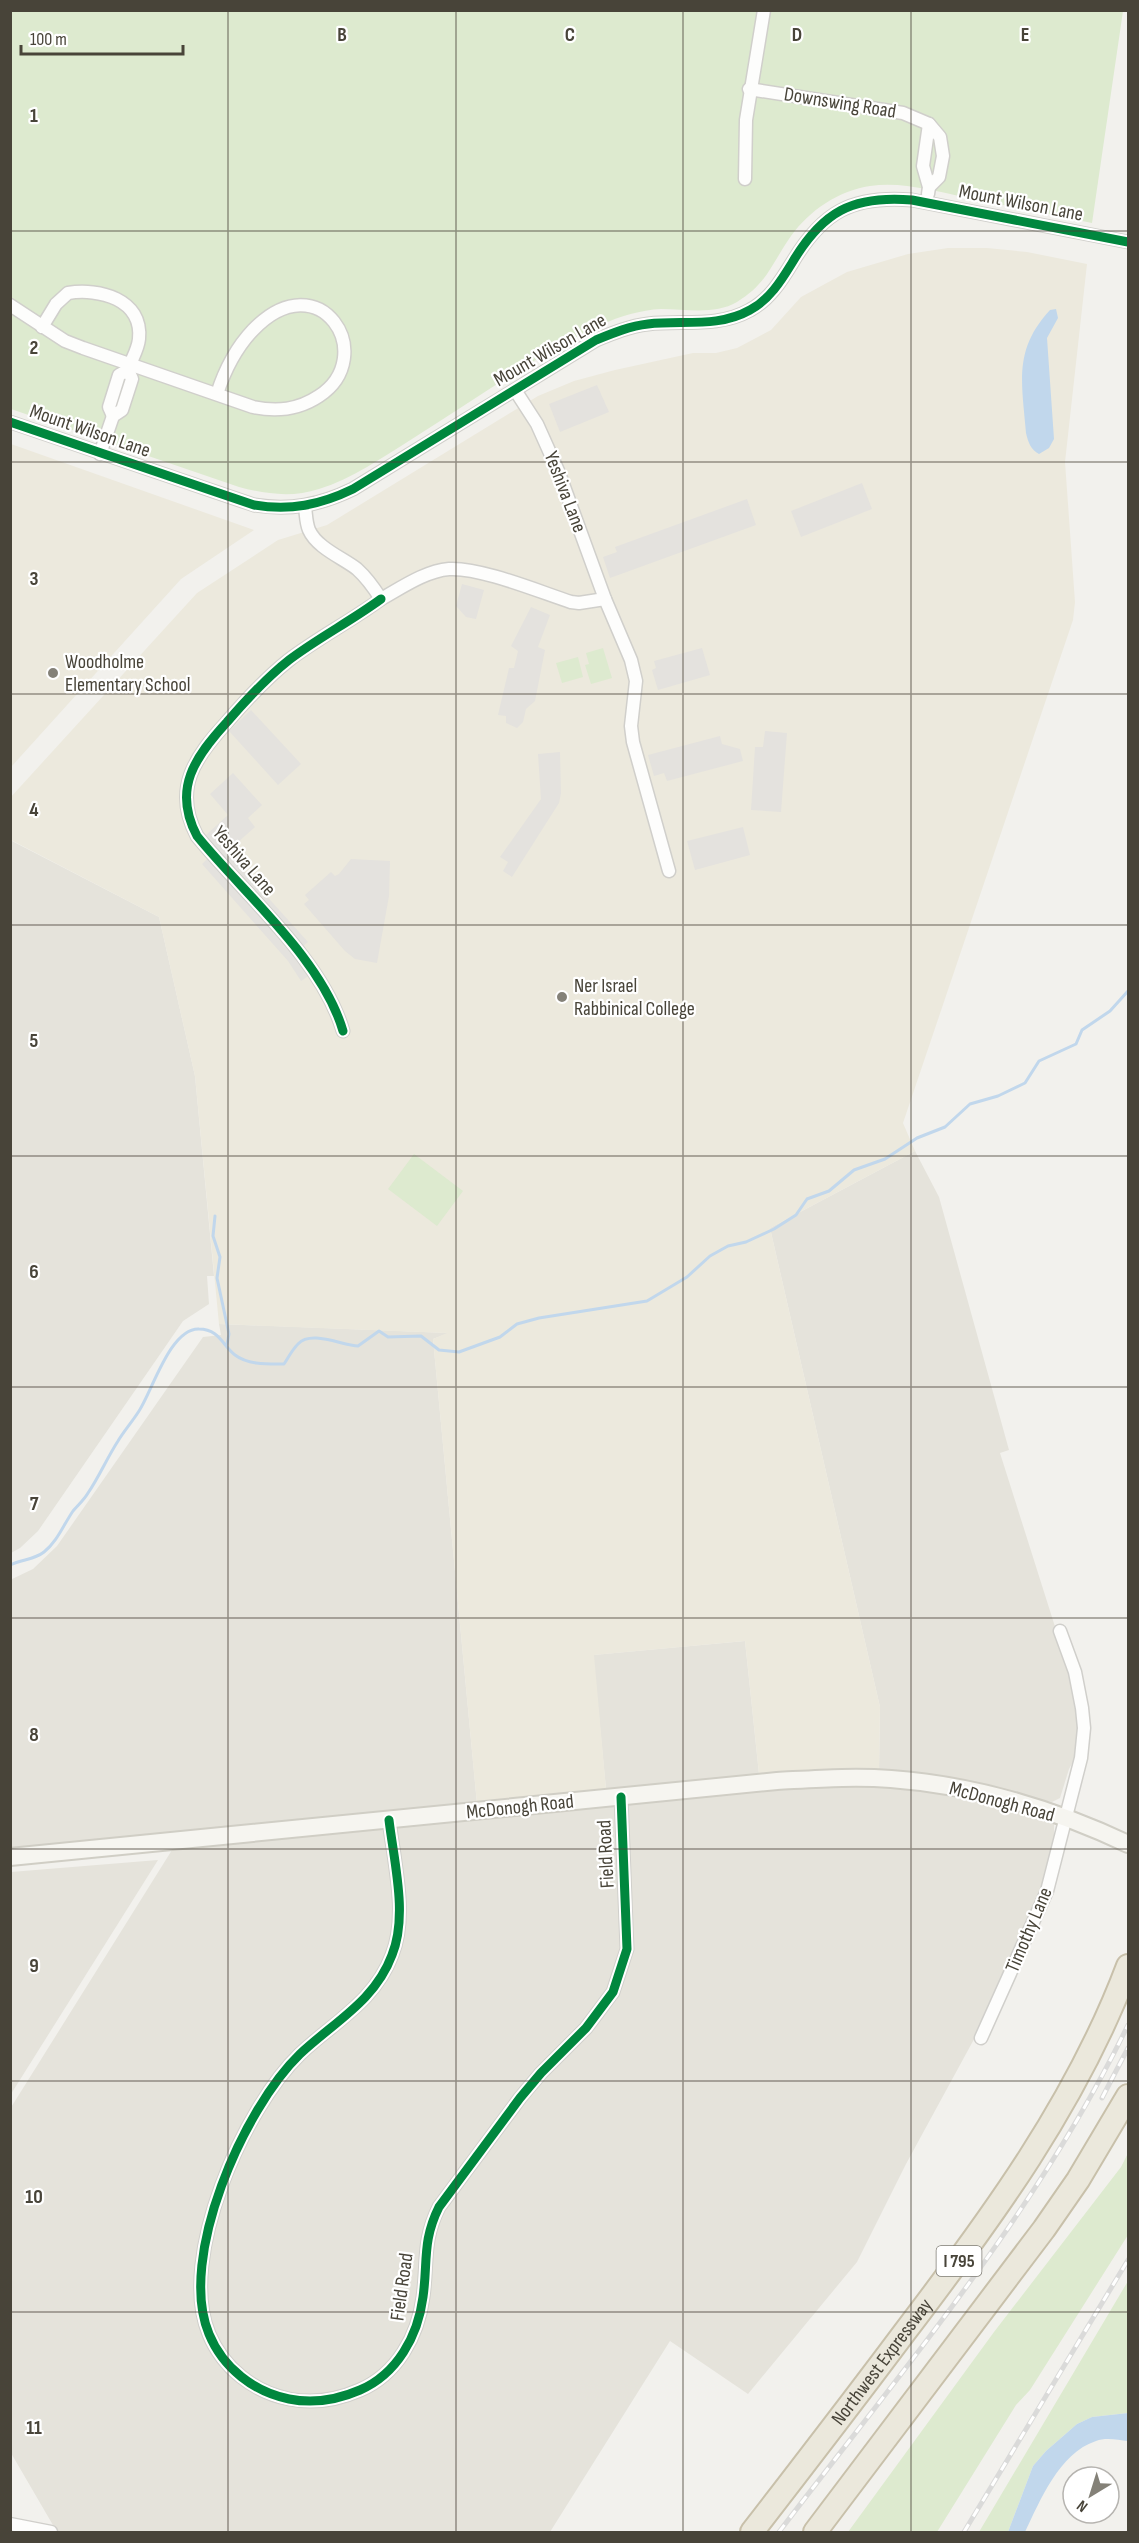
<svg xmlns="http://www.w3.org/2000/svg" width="1139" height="2543" viewBox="0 0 1139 2543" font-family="'Sofia Sans Condensed',sans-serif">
<rect width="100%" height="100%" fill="#f2f1ed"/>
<g fill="#e5e3db">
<polygon points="10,840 159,917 195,1076 214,1276 207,1276 209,1304 183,1321 38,1531 20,1548 11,1553"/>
<polygon points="915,1151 939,1197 1009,1450 1000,1453 1070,1674 1077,1710 1077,1744 1074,1760 1069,1769 1060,1798 1052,1802 950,1779 879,1770 880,1707 770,1228"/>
<polygon points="219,1324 449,1333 433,1339 477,1804 11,1851 10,1580 33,1569 57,1546 203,1337 221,1335"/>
<polygon points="745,1641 759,1774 606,1789 593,1655"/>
<polygon points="822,1784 890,1785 976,1798 1054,1822 1054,1843 1042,1890 991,2008 906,2164 857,2262 748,2394 670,2341 550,2532 57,2532 11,2453 10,2109 172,1850"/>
<polygon points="158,1860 11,2094 11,1872"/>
</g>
<g fill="#ece9dd">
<polygon points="948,248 987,248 1027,252 1087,264 1065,462 1075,602 1073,620 903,1123 915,1151 770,1228 880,1707 879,1770 821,1770 759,1774 745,1641 594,1655 606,1789 477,1804 433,1339 447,1333 219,1324 195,1076 159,917 11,840 10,798 197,593 278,540 327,525 538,396 574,381 615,370 693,353 716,353 737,348 771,330 801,297 847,272 908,254"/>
<polygon points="11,444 254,530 181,579 11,767"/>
</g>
<g fill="#ddeacf">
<path d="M11,11h1112l-31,212c-42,-9 -85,-17 -127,-26 -31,-6 -64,-16 -95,-11 -32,5 -60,24 -79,50 -19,27 -24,48 -54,66 -22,13 -51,7 -76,7 -20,1 -41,7 -60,16 -65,30 -128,76 -189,114 -29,18 -60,40 -93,50 -27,9 -54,5 -80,-2l-228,-78z"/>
<polygon points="603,648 612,678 591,684 585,665 589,664 586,653"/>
<polygon points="578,657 583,677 562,683 556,663"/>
<polygon points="414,1154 463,1191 437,1226 388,1189"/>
<polygon points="1128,2153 1128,2235 1030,2390 1016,2405 937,2532 848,2532 994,2332 1121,2167"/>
<polygon points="1128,2281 1128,2413 1092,2417 1077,2424 1046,2451 1033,2466 1008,2532 979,2532"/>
</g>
<g fill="#e4e2de">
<polygon points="597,385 609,412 560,432 549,404"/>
<polygon points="862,483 872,509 801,537 791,511"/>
<polygon points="747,499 756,525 610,578 603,557 617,552 615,547"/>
<polygon points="462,584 484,590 476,619 466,617 456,606"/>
<polygon points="531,607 550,615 538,647 545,650 535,701 526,709 523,722 517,728 506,723 506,716 498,715 509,668 514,668 518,651 511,646"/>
<polygon points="702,648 710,675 658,690 652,670 656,668 654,661"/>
<polygon points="251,710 301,764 278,785 229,731"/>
<polygon points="765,731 787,733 781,812 751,810 755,747 763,747"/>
<polygon points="720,736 722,744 740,749 743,761 667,781 664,773 654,776 648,755"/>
<polygon points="560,752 561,793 559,803 512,877 503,871 508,862 500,857 541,799 538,754"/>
<polygon points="233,773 262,805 248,818 255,827 227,852 308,942 294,954 310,975 301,981 288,961 202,864 208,858 196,844 228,815 210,794"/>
<polygon points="743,827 750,855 695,870 687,841"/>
<polygon points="351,859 390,861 389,896 377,963 355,959 345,951 304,904 309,900 305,895 331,872 335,876 339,874"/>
</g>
<g fill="#c1d7ec">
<path d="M1056,309l2,9 -11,20 7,101 -5,9 -10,6c-8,-4 -11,-12 -13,-21 -4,-50 -13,-83 24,-123z"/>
<path d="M1128,2413v28c-10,-1 -22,-4 -32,0 -37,12 -56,60 -71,91h-17l25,-66 13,-15 31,-27 15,-7z"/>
</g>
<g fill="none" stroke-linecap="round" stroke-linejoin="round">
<g stroke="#c1d7ec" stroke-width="3">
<polyline points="215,1216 213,1236 220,1257 217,1278 229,1334 227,1344"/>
<path d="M10,1565c12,-6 24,-5 34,-13 13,-10 20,-28 29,-41 5,-6 11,-11 15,-18 11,-16 19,-35 30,-52 6,-10 14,-19 21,-30 13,-19 31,-83 60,-82 20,0 24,17 36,26 13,10 33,9 49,9 4,-6 8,-14 14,-20 13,-14 43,1 60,2l21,-15 9,6 33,-1 18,14 20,2 41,-15 17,-13 22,-6 108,-17 40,-24 23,-21 18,-10 18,-4 28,-13 22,-14 11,-16 22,-8 25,-21 31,-11 32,-21 28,-11 25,-23 28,-8 27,-13 14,-22 37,-17 6,-14 28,-19 18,-20"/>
</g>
<defs>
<g id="minor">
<polyline points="749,89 903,113 929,124 940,137 943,156 939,177 929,187"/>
<polyline points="745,179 746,120 764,10"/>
<polyline points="928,194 929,187 923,166 929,124"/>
<path d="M10,305l55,36 18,7 170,59c24,5 45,3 66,-11 61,-40 1,-136 -66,-66 -18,19 -28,39 -36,64"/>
<path d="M42,327l14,-23 12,-11c31,-5 75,6 71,46 -1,11 -8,21 -11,31l-9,5 -10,32 4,9"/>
<polyline points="515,390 537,424 559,473 605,599 631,660 636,681 631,726 633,742 669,871"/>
<path d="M10,422l244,83c36,6 66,0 99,-16l243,-149c17,-7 34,-14 52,-16 35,-4 70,4 102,-14 19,-10 31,-29 42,-47 30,-51 60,-68 120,-63l216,42"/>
<polyline points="100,454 113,416 122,410 132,379 128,370"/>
<path d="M305,507c1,7 1,16 4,23 8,18 34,28 48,39 10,9 17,19 24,30 20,-11 44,-28 68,-30 31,-2 91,23 122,33l8,1 26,-4"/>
<path d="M343,1031c-21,-72 -98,-136 -146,-195 -25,-47 -2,-79 30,-114 19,-22 38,-43 62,-62 29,-22 62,-39 92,-61"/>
<path d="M389,1820c5,42 19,96 3,135 -17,46 -58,67 -92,99 -56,54 -123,204 -91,280 14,34 45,58 80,65 25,5 48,1 71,-9 37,-16 58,-54 63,-93 5,-35 -1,-56 16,-90l81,-109 21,-25 45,-45 27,-36 14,-43 -6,-152"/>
<polyline points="981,2038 1047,1891 1081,1758 1084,1728 1082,1708 1075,1672 1060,1631"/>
<polyline points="10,2524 51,2532"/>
</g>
<path id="secondary" d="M10,1857l767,-76c38,-2 76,-5 114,-2 82,6 163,30 237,65"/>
<g id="motorway">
<path id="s1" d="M752,2532c51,-66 102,-132 152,-199 87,-114 173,-231 224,-367"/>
<polyline points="815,2532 1044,2229 1078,2180 1128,2096"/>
</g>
</defs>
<use href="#minor" stroke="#d0cfcb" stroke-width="15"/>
<use href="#secondary" stroke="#d0cec5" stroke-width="20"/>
<use href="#motorway" stroke="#c8c0aa" stroke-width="26"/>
<use href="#minor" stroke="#fdfdfc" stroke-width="12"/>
<use href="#secondary" stroke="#f6f5f0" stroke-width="16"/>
<use href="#motorway" stroke="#ebe8dc" stroke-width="22"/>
<defs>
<g id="rail">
<polyline points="1102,2098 1128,2048"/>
<path d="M779,2532c124,-163 259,-321 349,-507"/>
<polyline points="964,2532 1128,2260"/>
</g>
</defs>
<use href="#rail" stroke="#dadad9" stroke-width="5"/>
<use href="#rail" stroke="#fff" stroke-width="3" stroke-dasharray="9" stroke-linecap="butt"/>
<defs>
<g id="cycleway">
<path d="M10,422l244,83c36,6 66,0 99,-16l243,-149c17,-7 34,-14 52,-16 35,-4 70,4 102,-14 19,-10 31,-29 42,-47 30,-51 60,-68 120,-63l216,42"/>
<path d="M343,1031c-21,-72 -98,-136 -146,-195 -25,-47 -2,-79 30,-114 19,-22 38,-43 62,-62 29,-22 62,-39 92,-61"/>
<path d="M389,1820c5,42 19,96 3,135 -17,46 -58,67 -92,99 -56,54 -123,204 -91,280 14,34 45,58 80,65 25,5 48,1 71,-9 37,-16 58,-54 63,-93 5,-35 -1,-56 16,-90l81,-109 21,-25 45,-45 27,-36 14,-43 -6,-152"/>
</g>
</defs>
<use href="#cycleway" stroke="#fff" stroke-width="13"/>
<use href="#cycleway" stroke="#00873e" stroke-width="9"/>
</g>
<path fill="none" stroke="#484439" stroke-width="1.5" stroke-opacity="0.55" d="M228,10v2522M456,10v2522M683,10v2522M911,10v2522M10,231h1118M10,462h1118M10,694h1118M10,925h1118M10,1156h1118M10,1387h1118M10,1618h1118M10,1849h1118M10,2081h1118M10,2312h1118"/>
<g fill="#848178" stroke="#fff" stroke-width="2">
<circle cx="53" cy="673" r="6"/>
<circle cx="562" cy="997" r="6"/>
</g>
<g text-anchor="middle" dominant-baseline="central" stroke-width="4.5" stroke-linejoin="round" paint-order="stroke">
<rect fill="#fff" stroke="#7f7c74" stroke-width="1.5" x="936.5" y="2246" width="45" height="30" rx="4.5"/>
<g font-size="18" font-weight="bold" fill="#484439">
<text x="959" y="2261">I 795</text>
</g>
<g font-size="20" fill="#484439" stroke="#fff">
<text transform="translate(840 103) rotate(9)">Downswing Road</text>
<text transform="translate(1021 203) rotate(11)">Mount Wilson Lane</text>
<text transform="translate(550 350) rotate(-30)">Mount Wilson Lane</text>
<text transform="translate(90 431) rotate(19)">Mount Wilson Lane</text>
<text transform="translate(565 492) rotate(69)">Yeshiva Lane</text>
<text transform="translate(244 861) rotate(49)">Yeshiva Lane</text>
<text transform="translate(1002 1802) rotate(15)">McDonogh Road</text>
<text transform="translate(520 1807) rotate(-6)">McDonogh Road</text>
<text transform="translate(606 1854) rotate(-93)">Field Road</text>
<text transform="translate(1029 1930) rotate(-67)">Timothy Lane</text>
<text transform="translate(402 2287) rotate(-82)">Field Road</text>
<text stroke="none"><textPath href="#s1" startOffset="214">Northwest Expressway</textPath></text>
</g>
<g font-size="20" fill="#484439" stroke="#fff" text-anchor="start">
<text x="65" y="662">Woodholme<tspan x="65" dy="23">Elementary School</tspan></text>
<text x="574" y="986">Ner Israel<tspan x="574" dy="23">Rabbinical College</tspan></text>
</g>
</g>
<g font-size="20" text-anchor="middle" font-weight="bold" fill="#484439" stroke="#fff" stroke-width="4.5" stroke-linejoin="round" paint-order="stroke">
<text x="342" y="41">B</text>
<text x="570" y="41">C</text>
<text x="797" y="41">D</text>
<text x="1025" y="41">E</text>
<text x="34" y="122">1</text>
<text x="34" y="354">2</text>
<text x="34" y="585">3</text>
<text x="34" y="816">4</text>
<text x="34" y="1047">5</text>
<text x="34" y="1278">6</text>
<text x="34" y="1510">7</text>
<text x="34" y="1741">8</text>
<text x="34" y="1972">9</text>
<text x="34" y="2203">10</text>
<text x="34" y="2434">11</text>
</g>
<rect width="1139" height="2543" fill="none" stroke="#484439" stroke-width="24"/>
<g transform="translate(1091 2495) rotate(218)"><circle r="28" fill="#ffffff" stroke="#b6b4b0" stroke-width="1.5"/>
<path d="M0-4.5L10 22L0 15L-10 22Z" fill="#848178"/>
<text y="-9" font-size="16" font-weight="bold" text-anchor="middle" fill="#484439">N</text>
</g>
<path d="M21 45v9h162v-9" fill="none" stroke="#484439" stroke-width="3"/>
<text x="30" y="45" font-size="18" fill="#484439" stroke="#ffffff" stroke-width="4.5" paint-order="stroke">100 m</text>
</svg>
